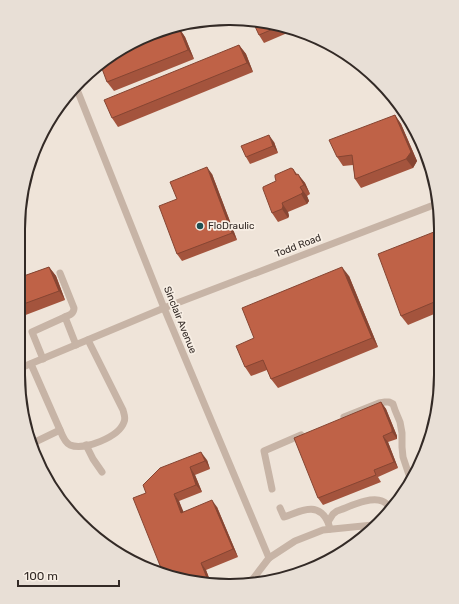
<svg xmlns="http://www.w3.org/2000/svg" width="459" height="604" viewBox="0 0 459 604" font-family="Rubik,sans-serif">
<rect width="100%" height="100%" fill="#efe4d9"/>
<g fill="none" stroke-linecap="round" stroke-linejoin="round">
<g stroke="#c7b4a6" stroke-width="7">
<polyline points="76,87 164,308 269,558"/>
<path d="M60,273l14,35c0,6 -5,7 -9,9"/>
<polyline points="43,359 32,332 65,317 76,345"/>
<path d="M31,364l29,66c2,5 5,13 10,15 14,6 49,-8 54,-23 2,-4 0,-8 -1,-12l-35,-70"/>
<polyline points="18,369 164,308 439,203"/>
<polyline points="344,417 379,403 385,402 389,402 393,404 395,410 400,422 402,433 402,447 403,457 411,481"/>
<polyline points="31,444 60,430"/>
<polyline points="86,445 93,459 102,472"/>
<polyline points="272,489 264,451 301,435"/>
<path d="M280,508l4,9c17,-6 34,-16 44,5"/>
<path d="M330,529l-2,-7 5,-8 4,-3c12,-4 33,-15 45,-10 3,1 6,4 7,7"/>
<polyline points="94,532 97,538"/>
<polyline points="249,584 269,558 295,541 323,530 373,525"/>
</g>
</g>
<g fill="#a4543d">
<polygon points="271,22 292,31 264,43 259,35"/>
<polygon points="179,28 185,37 194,59 114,91 107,82 108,63"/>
<polygon points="239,45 246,54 253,72 118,127 112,118"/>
<polygon points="395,115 401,124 417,161 413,168 361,188 355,179 353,165 343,166 337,157"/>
<polygon points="274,142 278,153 250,164 246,157"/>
<polygon points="293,169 297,174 305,183 310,194 307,196 309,201 307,204 288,212 289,216 288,218 278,222 272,213 276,181"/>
<polygon points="212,174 237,240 182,261 177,254 177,199"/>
<polygon points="439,230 439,312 408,325 401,316"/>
<polygon points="49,267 56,276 65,300 23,316 18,309 18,278"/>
<polygon points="349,276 378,347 278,388 271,379 267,370 251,376 245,367 254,338"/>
<polygon points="381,402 386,409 397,436 397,439 388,442 398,468 378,477 381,482 323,505 318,498"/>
<polygon points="207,460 210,469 195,475 202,492 179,501 183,512 217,507 238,557 206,570 211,583 188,582 146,493 160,468"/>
</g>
<g fill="#864532">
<polygon points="179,28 185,37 194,59 188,50"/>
<polygon points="239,45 246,54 253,72 247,63"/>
<polygon points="395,115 401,124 417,161 413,168 406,159"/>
<polygon points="269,135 274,142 278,153 273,146"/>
<polygon points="207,167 212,174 237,240 232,233"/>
<polygon points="298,174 305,183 310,194 304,185"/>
<polygon points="300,187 307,196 309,201 307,204 301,194"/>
<polygon points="282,203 288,212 289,216 288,218 282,209"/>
<polygon points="49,267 56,276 65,300 59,291"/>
<polygon points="342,267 349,276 378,347 372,338"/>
<polygon points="381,402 386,409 397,436 397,439 392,432"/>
<polygon points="383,436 388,442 398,468 394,462"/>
<polygon points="201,452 207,460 210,469 205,461"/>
<polygon points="190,467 195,475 202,492 196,485"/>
<polygon points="174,494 179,501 187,520 181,513"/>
<polygon points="212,500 217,507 238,557 233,549"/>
<polygon points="201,563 206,570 211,583 209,583"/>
</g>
<g fill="#bf6247" stroke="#864532">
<polygon points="253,22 271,22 280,26 259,35"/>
<polygon points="179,28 188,50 107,82 101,66 108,63 107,59 109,56"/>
<polygon points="239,45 247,63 112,118 104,100"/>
<polygon points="395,115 411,152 406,159 355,179 352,155 337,157 329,140"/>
<polygon points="269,135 273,146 246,157 241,146"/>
<polygon points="207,167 232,233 177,254 159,206 177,199 170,182"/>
<polygon points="291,168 293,169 296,175 298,174 304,185 300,187 303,192 301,194 282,203 283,206 282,209 272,213 263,189 263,187 276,181 275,177 275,175"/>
<polygon points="439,230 439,300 401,316 378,254"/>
<polygon points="49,267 59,291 18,306 18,278"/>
<polygon points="342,267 372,338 271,379 263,360 245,367 236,346 254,338 242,308"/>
<polygon points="381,402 392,429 392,432 383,436 394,462 374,470 376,475 318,498 294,438"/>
<polygon points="201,452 205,461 190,467 196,485 174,494 181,513 212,500 233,549 201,563 209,583 188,582 163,573 133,498 146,493 143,485 160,468"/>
</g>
<circle fill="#1e4f52" stroke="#f8efe5" stroke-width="1.5" cx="200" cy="226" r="4"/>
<g text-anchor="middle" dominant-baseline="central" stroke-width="3.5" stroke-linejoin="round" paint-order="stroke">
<g font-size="10" fill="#332a26" stroke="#f8efe5" text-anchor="start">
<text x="208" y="226">FloDraulic</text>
</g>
<g font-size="10" fill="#332a26" stroke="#f8efe5">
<text transform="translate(298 246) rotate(-21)">Todd Road</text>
<text transform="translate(180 320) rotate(68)">Sinclair Avenue</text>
</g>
</g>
<path d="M0 0H459V604H0ZM229 25H230A204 204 0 0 1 434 229V375A204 204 0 0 1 230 579H229A204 204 0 0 1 25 375V229A204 204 0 0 1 229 25Z" fill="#e8dfd6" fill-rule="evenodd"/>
<path fill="none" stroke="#332a26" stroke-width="2" d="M229 25H230A204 204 0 0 1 434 229V375A204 204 0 0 1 230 579H229A204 204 0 0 1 25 375V229A204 204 0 0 1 229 25Z"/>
<path d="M18 580v6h101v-6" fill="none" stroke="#332a26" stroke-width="2"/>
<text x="24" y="580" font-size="12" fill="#332a26" stroke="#f8efe5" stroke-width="3" paint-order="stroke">100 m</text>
</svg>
